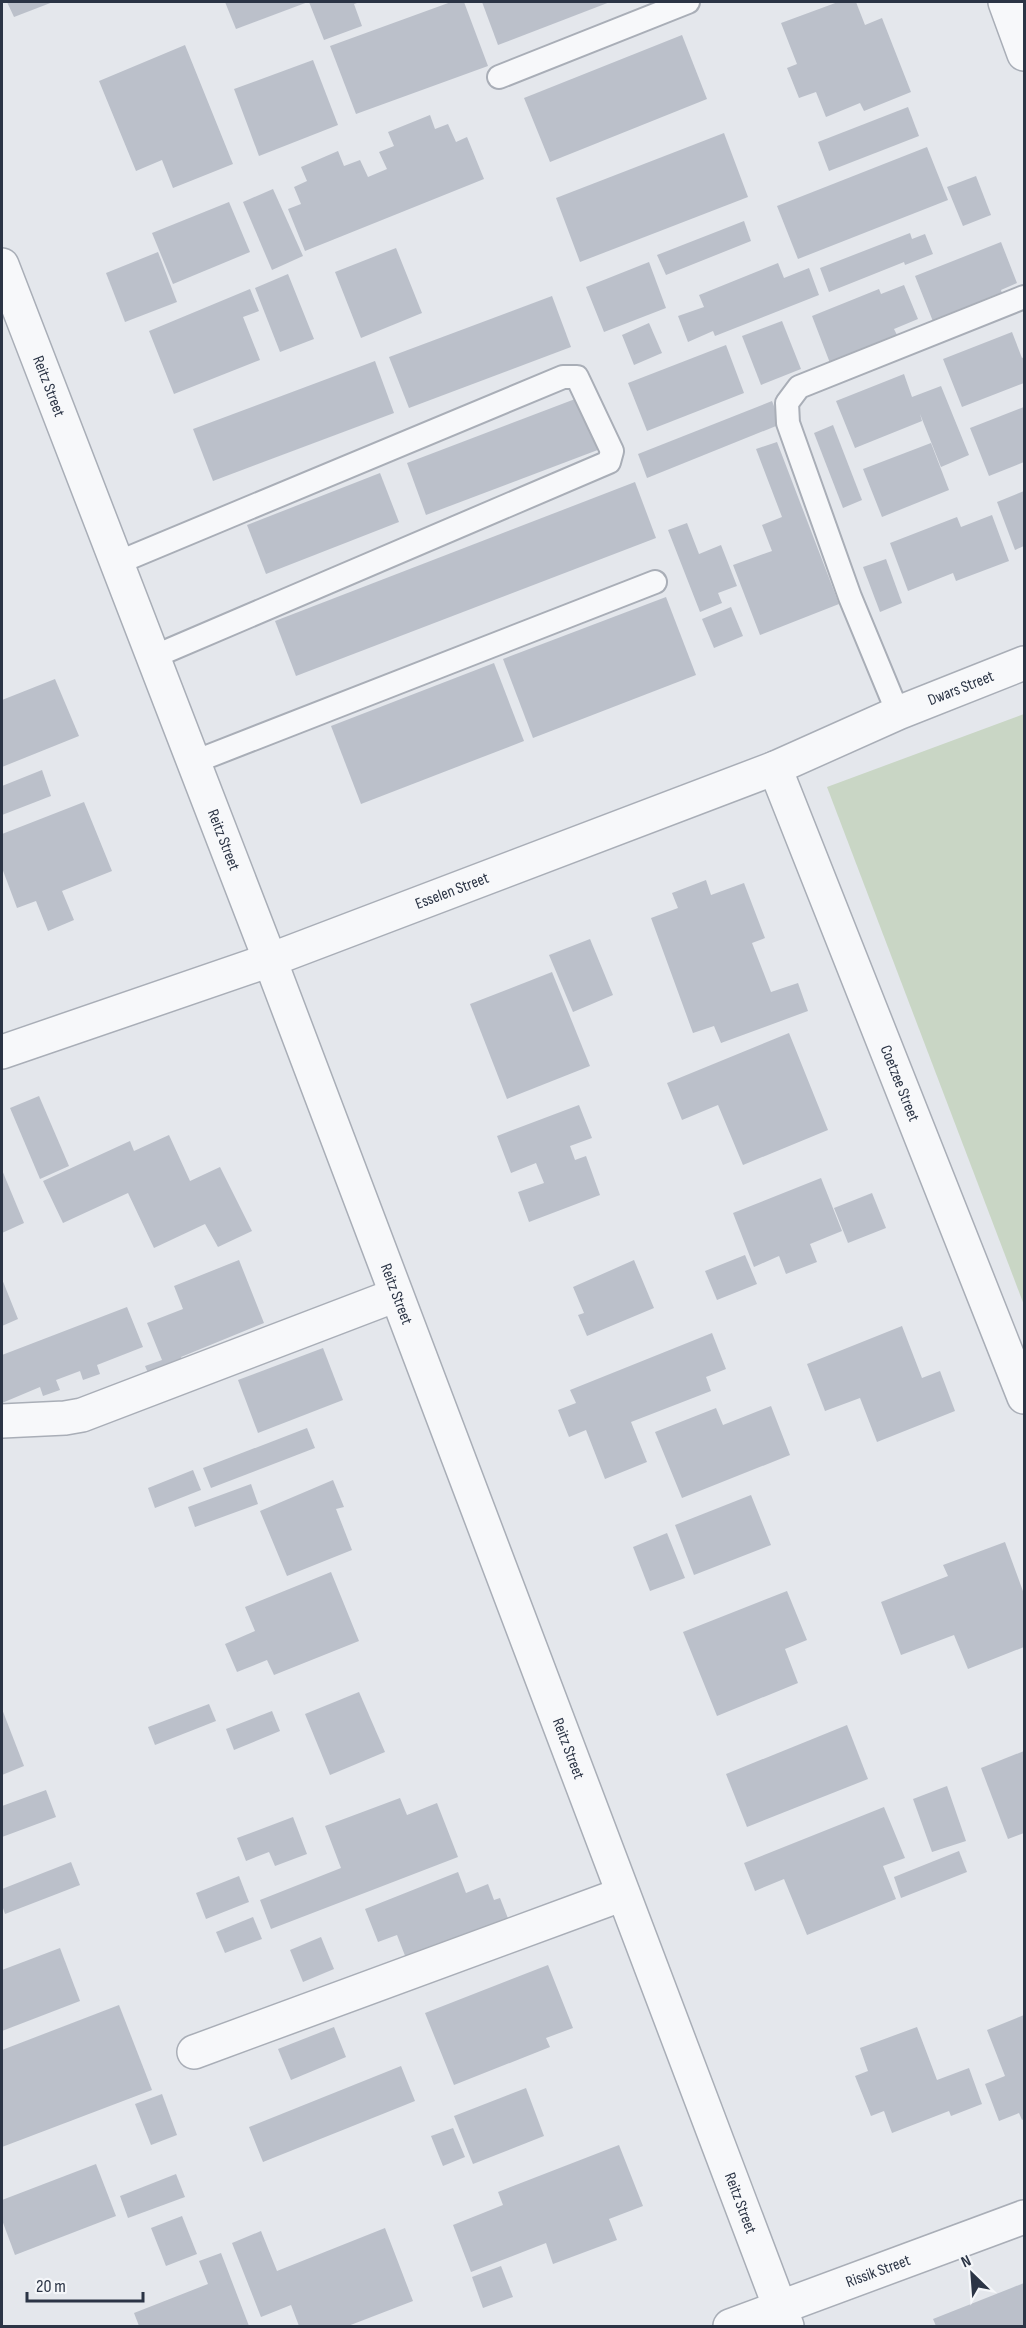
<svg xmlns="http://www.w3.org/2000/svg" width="1026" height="2328" viewBox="0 0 1026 2328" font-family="'Sofia Sans Condensed',sans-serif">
<rect width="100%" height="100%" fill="#e4e7ec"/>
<polygon fill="#c9d6c5" points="1024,714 1024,1305 827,787"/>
<g fill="#bbc0ca">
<polygon points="7,2 53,2 14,17"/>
<polygon points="225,2 308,2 236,29"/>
<polygon points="309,2 360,2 354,4 362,26 324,40"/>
<polygon points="451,2 464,2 488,66 356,114 330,46"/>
<polygon points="482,2 610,2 498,45"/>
<polygon points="838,2 856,2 865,25 882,18 911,92 864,111 860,103 826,117 816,92 799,98 787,68 797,64 781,23"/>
<polygon points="682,35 707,99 550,162 524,98"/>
<polygon points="185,45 233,164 173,188 162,160 136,171 99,81"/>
<polygon points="313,60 338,125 259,156 234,89"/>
<polygon points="908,107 919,136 829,171 818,142"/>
<polygon points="430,115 435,129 448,124 456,142 467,137 484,179 305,251 288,209 301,204 294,187 307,181 301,167 338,151 344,166 360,160 368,177 387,169 379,152 394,146 388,132"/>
<polygon points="724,133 748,197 580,262 556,198"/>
<polygon points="927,147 948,200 798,259 777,206"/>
<polygon points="976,176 991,215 963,226 947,187"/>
<polygon points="273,189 303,256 272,270 243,202"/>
<polygon points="229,202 250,252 173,284 152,233"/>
<polygon points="744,221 751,241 666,275 657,255"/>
<polygon points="910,233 912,239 925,234 933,254 905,265 904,262 829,292 820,268"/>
<polygon points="1001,242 1017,283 1001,290 1003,297 934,324 915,276"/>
<polygon points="396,248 422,313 361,338 335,272"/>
<polygon points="158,252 177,302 125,322 106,273"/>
<polygon points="649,262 666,308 604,332 586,287"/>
<polygon points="778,263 784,278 809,268 819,295 715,336 713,331 688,342 678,316 704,307 699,295"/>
<polygon points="288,274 314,339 280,352 255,288"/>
<polygon points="904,285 918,319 894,329 898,337 830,363 812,316 879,289 881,294"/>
<polygon points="250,289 259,311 243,317 260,360 174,394 149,331"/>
<polygon points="552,296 571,347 409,408 389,357"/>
<polygon points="782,321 801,369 761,385 742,336"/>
<polygon points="649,323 662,353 634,365 622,335"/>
<polygon points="1012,332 1022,358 1024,357 1024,383 962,407 943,359"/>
<polygon points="726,345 744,393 647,431 628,383"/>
<polygon points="375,361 394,413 213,481 193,429"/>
<polygon points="904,374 912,397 941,386 969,455 941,467 920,414 922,421 855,448 836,401"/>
<polygon points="583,396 603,448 426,515 407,463"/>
<polygon points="772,401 781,424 647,478 638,454"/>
<polygon points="1024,407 1024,462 989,476 970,428"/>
<polygon points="833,425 862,500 843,508 814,433"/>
<polygon points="777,442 839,604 760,635 733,565 772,551 762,525 782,517 756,449"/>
<polygon points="931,443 949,490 882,517 863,469"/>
<polygon points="380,473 399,522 266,574 247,525"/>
<polygon points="635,482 656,538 296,676 275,621"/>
<polygon points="1024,491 1024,546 1015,550 997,502"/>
<polygon points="992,515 1009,561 956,581 953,573 908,591 890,543 957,517 961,527"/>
<polygon points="687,523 699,554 721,545 737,586 718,593 722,603 700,612 668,530"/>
<polygon points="886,559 902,603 880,612 863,567"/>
<polygon points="666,597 696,675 533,738 503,659"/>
<polygon points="731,607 743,636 714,648 702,619"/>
<polygon points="494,663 524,741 361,804 331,726"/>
<polygon points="55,679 79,736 2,767 2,700"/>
<polygon points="42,770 51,796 2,815 2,786"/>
<polygon points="84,802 112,871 62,891 74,920 48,931 36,901 17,908 2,868 2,834"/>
<polygon points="706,880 711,895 744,883 765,938 752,943 771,992 798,983 808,1011 721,1043 714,1026 693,1033 651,918 678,908 672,893"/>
<polygon points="590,939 613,995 573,1012 549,955"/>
<polygon points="552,972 590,1066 507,1099 470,1004"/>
<polygon points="789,1033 828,1130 743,1165 718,1105 682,1120 667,1083"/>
<polygon points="39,1096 69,1166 40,1179 10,1108"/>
<polygon points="579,1105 592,1138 570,1146 575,1160 586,1156 600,1195 529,1222 518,1192 544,1183 536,1163 511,1173 497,1136"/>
<polygon points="169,1135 190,1181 220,1167 252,1231 218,1247 205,1224 154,1248 128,1193 63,1223 43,1181 130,1141 134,1151"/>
<polygon points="2,1170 24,1223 2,1233"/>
<polygon points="821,1178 842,1231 810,1244 817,1262 786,1274 779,1256 754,1267 733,1213"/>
<polygon points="872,1193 886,1228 848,1243 834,1208"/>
<polygon points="745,1255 757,1284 717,1300 705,1271"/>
<polygon points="239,1260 264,1323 181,1357 186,1368 152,1382 145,1366 162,1360 147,1323 183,1309 174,1286"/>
<polygon points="634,1260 654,1308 587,1336 578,1315 584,1313 573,1287"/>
<polygon points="2,1279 18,1319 2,1326"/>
<polygon points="127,1307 143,1347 97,1365 100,1374 83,1380 80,1371 56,1380 60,1390 43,1396 40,1387 2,1403 2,1355"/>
<polygon points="902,1326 922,1378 940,1371 955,1411 877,1442 860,1398 825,1411 807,1364"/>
<polygon points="712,1333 726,1369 706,1377 711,1391 631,1422 647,1462 605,1479 586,1430 569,1437 558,1410 576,1403 570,1390"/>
<polygon points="323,1348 343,1400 258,1433 238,1380"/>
<polygon points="771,1406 790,1455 682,1498 655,1432 716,1408 723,1425"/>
<polygon points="307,1428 315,1448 211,1488 203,1468"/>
<polygon points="193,1470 201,1490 155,1508 148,1488"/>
<polygon points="333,1480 344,1507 336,1509 352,1550 287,1576 260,1511"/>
<polygon points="251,1484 258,1504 195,1527 188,1507"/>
<polygon points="751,1495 771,1545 694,1575 675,1525"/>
<polygon points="667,1533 685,1578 650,1591 633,1547"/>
<polygon points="1005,1542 1024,1594 1024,1647 968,1669 954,1635 901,1655 881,1602 948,1576 943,1565"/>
<polygon points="331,1572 359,1641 274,1675 267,1660 237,1672 225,1644 255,1631 245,1607"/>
<polygon points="787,1591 807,1640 785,1649 798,1683 717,1716 683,1632"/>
<polygon points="359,1692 385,1752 330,1775 305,1714"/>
<polygon points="209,1704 216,1721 155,1745 148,1727"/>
<polygon points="2,1709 24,1766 2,1775"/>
<polygon points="272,1711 280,1731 234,1750 226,1729"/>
<polygon points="847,1725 868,1779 747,1827 726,1774"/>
<polygon points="1024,1751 1024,1833 1008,1839 981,1768"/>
<polygon points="947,1786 966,1841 932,1852 913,1799"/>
<polygon points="46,1790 56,1817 2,1837 2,1806"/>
<polygon points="400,1798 407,1815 437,1803 458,1857 271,1929 260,1900 341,1868 325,1826"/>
<polygon points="884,1807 905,1858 883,1866 896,1899 807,1935 784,1879 755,1891 744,1863"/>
<polygon points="293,1817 307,1854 275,1866 269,1852 246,1861 237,1838"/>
<polygon points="959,1851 967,1872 901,1898 894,1877"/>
<polygon points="71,1862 80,1885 5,1914 2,1905 2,1889"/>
<polygon points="458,1872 466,1893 488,1884 494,1900 500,1898 511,1926 409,1966 397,1935 378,1942 365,1909"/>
<polygon points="239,1876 249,1902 206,1919 196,1893"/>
<polygon points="253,1917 262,1939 225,1953 216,1932"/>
<polygon points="321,1937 334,1969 303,1982 290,1950"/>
<polygon points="60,1948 80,2001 2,2031 2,1970"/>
<polygon points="548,1965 573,2028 546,2038 550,2047 454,2085 425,2013"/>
<polygon points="119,2005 152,2090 2,2147 2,2050"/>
<polygon points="1024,2015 1024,2119 1022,2120 1019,2113 999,2121 985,2084 1005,2076 987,2030"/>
<polygon points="334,2027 346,2057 291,2080 278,2049"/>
<polygon points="917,2027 937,2080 969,2068 982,2104 951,2116 949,2111 892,2133 884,2111 871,2116 855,2076 868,2071 860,2048"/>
<polygon points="401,2066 415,2101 263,2162 249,2127"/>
<polygon points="526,2088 544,2136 473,2164 454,2116"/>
<polygon points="162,2094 177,2135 151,2145 135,2104"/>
<polygon points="453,2128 465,2157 443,2166 431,2136"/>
<polygon points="619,2145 643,2206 609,2219 617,2240 553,2264 546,2243 471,2272 453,2225 503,2205 498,2192"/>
<polygon points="96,2164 116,2216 15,2255 2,2220 2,2200"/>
<polygon points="176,2174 185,2197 128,2218 120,2196"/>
<polygon points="182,2216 197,2254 166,2266 151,2228"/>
<polygon points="385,2228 413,2301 348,2326 299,2326 291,2305 261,2317 232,2243 261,2231 277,2271"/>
<polygon points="221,2253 249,2326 139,2326 134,2313 208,2284 199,2261"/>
<polygon points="501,2266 513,2297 483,2308 472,2277"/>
<polygon points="1024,2283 1024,2326 936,2326 933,2319"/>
</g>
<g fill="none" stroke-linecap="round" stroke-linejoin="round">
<defs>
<g id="service">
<polyline points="499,77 688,2"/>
<polyline points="117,563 563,377 577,377 612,451 609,462 153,657"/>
<polyline points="898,713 850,597 788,423 787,403 799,387 1024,297"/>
<polyline points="194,762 655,582"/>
</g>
<g id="minor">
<polyline points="1005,2 1024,54"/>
<path id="s1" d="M2,265l268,695 517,1366"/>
<path id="s2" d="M775,768l249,629"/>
<path id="s3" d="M2,1052l268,-92 505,-192 123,-55 126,-50"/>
<polyline points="2,1421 65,1418 82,1415 396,1295"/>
<polyline points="194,2052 623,1894"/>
<path id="s4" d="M730,2326l294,-109"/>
</g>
</defs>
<use href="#service" stroke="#a9aeb7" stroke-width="26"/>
<use href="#minor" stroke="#a9aeb7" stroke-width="36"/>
<use href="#service" stroke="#f7f8fa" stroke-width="22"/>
<use href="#minor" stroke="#f7f8fa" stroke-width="33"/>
</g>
<g text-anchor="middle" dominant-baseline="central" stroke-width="6" stroke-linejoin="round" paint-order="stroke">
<g font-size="16" fill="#2b3445" stroke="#f4f6f9">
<text stroke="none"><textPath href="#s1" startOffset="130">Reitz Street</textPath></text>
<text stroke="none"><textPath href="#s3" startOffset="1026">Dwars Street</textPath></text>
<text stroke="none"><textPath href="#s1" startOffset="616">Reitz Street</textPath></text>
<text stroke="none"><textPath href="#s3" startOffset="478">Esselen Street</textPath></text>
<text stroke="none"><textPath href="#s2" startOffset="339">Coetzee Street</textPath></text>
<text stroke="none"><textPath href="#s1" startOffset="1102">Reitz Street</textPath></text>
<text stroke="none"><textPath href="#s1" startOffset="1588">Reitz Street</textPath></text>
<text stroke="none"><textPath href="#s1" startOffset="2074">Reitz Street</textPath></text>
<text stroke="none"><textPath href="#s4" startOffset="158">Rissik Street</textPath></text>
</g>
</g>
<rect width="1026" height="2328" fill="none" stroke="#2b3445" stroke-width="6"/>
<g transform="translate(972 2274) rotate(335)" stroke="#f4f6f9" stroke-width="4.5" paint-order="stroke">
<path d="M0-4.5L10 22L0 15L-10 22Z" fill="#2b3445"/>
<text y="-9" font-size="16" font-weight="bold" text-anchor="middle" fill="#2b3445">N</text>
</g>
<path d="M27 2292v9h116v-9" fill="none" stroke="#2b3445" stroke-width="3"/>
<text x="36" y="2292" font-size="18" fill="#2b3445" stroke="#f4f6f9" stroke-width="4.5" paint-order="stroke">20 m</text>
</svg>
